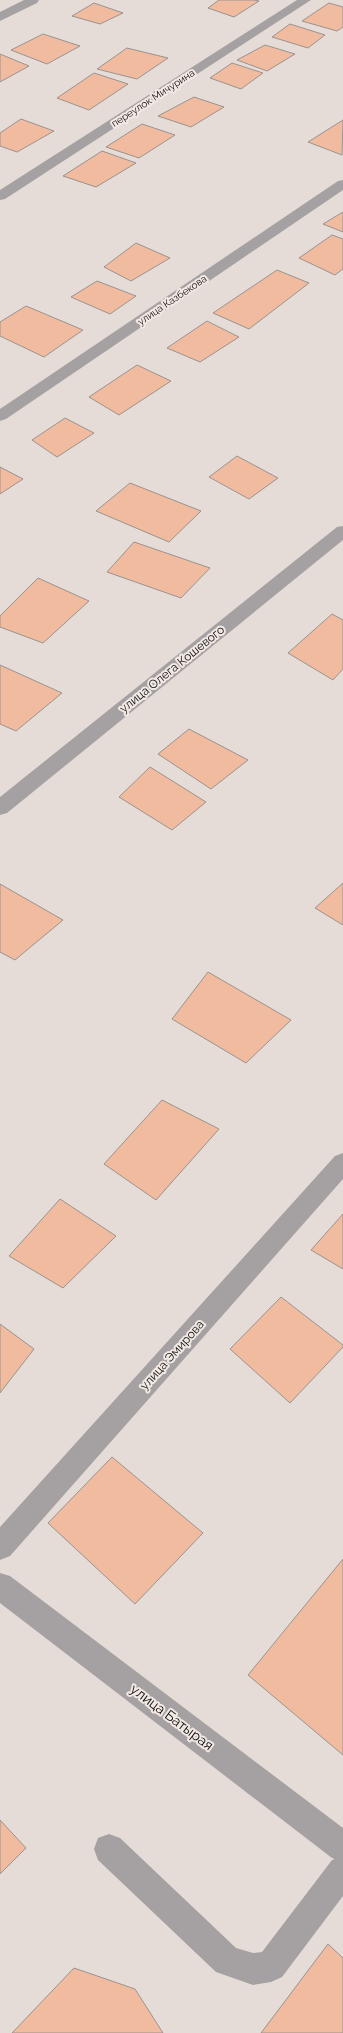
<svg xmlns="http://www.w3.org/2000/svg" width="343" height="2033" viewBox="0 0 343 2033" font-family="Raleway,sans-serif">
<rect width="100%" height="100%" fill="#e5dcd8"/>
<g fill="#f1bba0" stroke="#9a938f">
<polygon points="219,0 254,0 259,1 234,17 208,8"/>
<polygon points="94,3 123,13 100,24 72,16"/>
<polygon points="329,3 343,7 343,27 337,31 302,21"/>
<polygon points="290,24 325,35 308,48 272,37"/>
<polygon points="43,34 80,46 47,64 11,50"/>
<polygon points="265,45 295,54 267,71 237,60"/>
<polygon points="127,48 168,58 137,79 97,69"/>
<polygon points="0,54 29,66 0,82"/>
<polygon points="232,63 263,73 241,89 210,78"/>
<polygon points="94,73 128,84 89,110 57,98"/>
<polygon points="194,97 224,107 191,127 158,116"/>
<polygon points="21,119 54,131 17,152 0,146 0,133"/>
<polygon points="343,120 342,155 308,142"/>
<polygon points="142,124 175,135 139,158 106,147"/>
<polygon points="102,151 136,163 96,187 63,176"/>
<polygon points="343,212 343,232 323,224"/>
<polygon points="332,235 343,239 343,269 335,275 299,258"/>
<polygon points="136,243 170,258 131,281 104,267"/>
<polygon points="277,270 309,283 249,329 213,313"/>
<polygon points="97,281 136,296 110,314 71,297"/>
<polygon points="26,306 83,330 44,357 0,336 0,322"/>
<polygon points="207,321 239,337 200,362 167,348"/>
<polygon points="137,365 171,381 119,415 89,397"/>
<polygon points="65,418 94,433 57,457 32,440"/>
<polygon points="237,456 278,478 249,499 209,477"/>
<polygon points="0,467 23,479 0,494"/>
<polygon points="130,483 201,511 169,542 96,511"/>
<polygon points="134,542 210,568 181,598 107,572"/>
<polygon points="38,578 89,601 43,643 0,627 0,616"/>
<polygon points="332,614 343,620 343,669 333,680 288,653"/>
<polygon points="0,665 62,693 16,731 0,724"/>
<polygon points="189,729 248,760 211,789 158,754"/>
<polygon points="150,767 206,802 172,830 119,797"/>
<polygon points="343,883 343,925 315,908"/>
<polygon points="0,884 63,920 15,960 0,952"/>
<polygon points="208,972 291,1020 246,1063 172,1019"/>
<polygon points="162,1100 219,1129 156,1200 104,1164"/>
<polygon points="60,1199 116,1236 63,1288 9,1256"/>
<polygon points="343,1214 343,1269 311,1250"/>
<polygon points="281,1297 343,1345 343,1347 290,1403 230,1349"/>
<polygon points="0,1324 34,1349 0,1393"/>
<polygon points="112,1457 203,1533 135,1604 48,1523"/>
<polygon points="343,1559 343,1755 248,1675"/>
<polygon points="0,1820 26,1848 0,1874"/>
<polygon points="328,1944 343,1958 343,2033 261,2033"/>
<polygon points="74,1968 135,1989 163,2033 12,2033"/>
</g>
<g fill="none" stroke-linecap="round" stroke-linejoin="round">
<polygon fill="#a5a1a2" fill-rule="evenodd" points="109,1834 120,1838 236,1948 253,1953 262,1952 332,1860 343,1856 343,1896 282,1977 271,1982 253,1985 216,1972 98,1860 94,1849 98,1838"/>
<g fill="#a5a1a2" fill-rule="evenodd">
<polygon points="24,0 39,0 37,3 0,21 0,12"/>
<polygon points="297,0 311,0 5,199 0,200 0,190"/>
<polygon points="343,180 343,190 6,419 0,421 0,409 338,181"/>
<polygon points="343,526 343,540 7,813 0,815 0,797 337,527"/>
<polygon points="343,1153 343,1179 10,1556 0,1560 0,1527 335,1156"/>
<polygon points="0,1573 10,1576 343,1828 343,1862 332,1858 0,1603"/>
</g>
</g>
<g text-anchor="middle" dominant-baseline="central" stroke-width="4" stroke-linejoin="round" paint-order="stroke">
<g font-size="10" fill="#100d0c" stroke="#f2e9e5">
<text transform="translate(153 98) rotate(-33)">переулок Мичурина</text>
<text transform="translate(172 300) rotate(-34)">улица Казбекова</text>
</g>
<g font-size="12" fill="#100d0c" stroke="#f2e9e5">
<text transform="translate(172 669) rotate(-39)">улица Олега Кошевого</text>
<text transform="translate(172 1355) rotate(-48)">улица Эмирова</text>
</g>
<g font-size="14" fill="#100d0c" stroke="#f2e9e5">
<text transform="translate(172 1717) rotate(37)">улица Батырая</text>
</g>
</g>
</svg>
